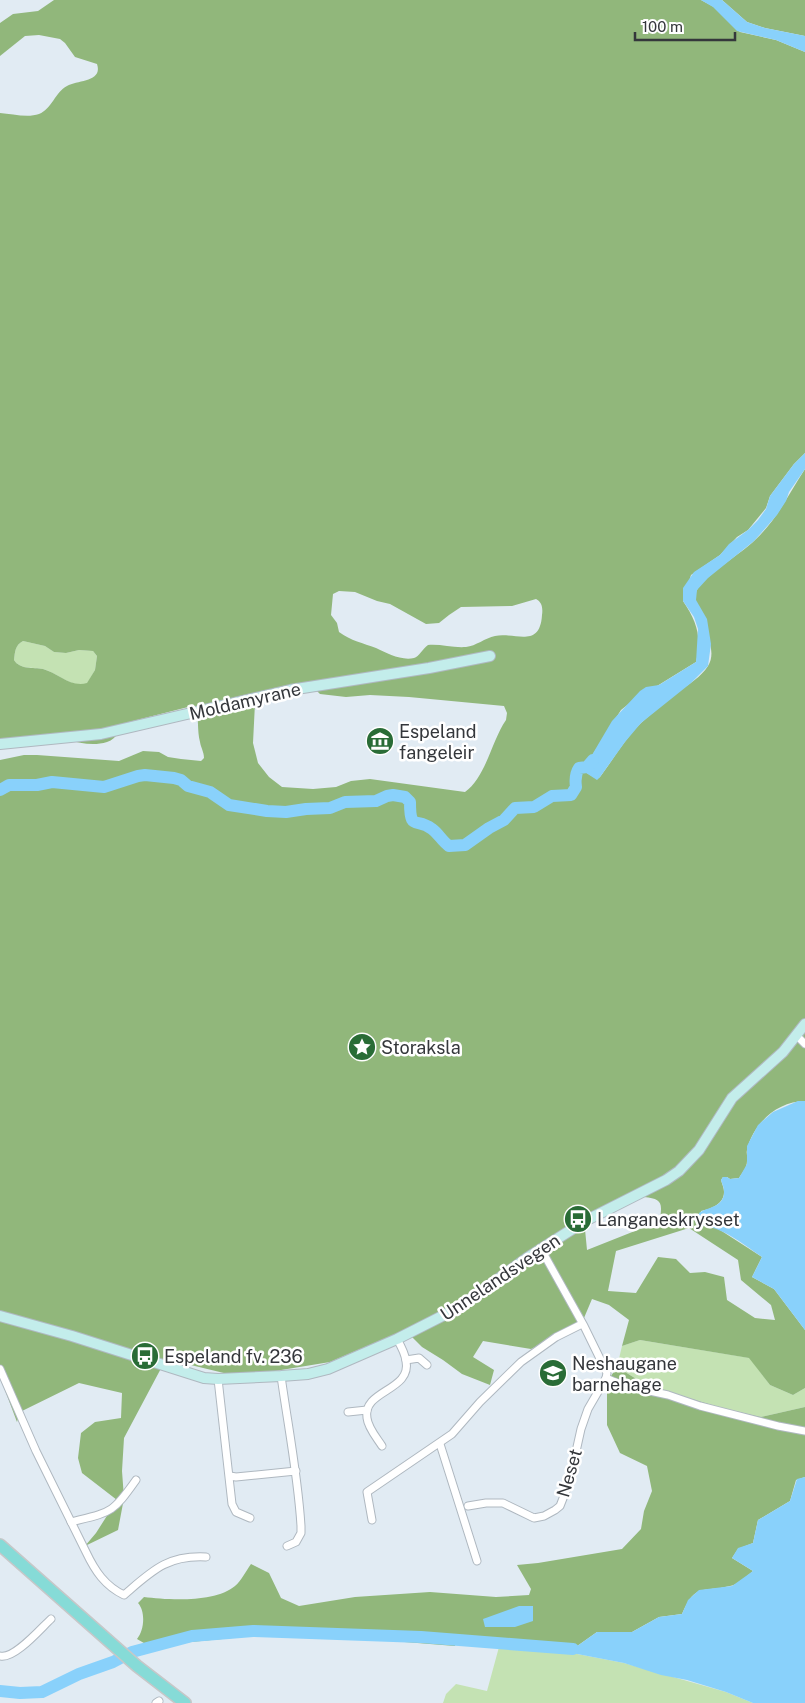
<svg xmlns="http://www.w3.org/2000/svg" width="805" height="1703" viewBox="0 0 805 1703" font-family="'Public Sans',sans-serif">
<rect width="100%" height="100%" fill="#e1ebf3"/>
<g fill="#c4e2b3">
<path d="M23,641l22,5 9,6 12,1 13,-3 14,1 4,5 -2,14 -8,14c-16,4 -29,-11 -44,-15 -10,-2 -23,1 -29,-9 1,-8 1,-15 9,-19z"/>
<polygon points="640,1340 750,1358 770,1385 793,1395 805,1388 805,1407 761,1417 722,1408 646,1385 617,1367 622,1346"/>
<polygon points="499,1647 572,1653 624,1663 726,1692 753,1703 443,1703 446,1694 456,1684 487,1691"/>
</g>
<g fill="#91b77b" fill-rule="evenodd">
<path d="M54,0h647l13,7 26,25 36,8 29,12v401l-11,11 -24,32 -4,12 -18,22 -11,7 -17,18 -29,20 -8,26c14,21 19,36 13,61l-65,40 -10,8 -28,44 -13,15 17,10 3,-2c12,-16 27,-41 41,-54 12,-11 26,-22 38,-32 10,-7 22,-14 29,-25 14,-21 -20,-60 -11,-76 9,-16 44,-36 58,-50 22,-20 34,-47 50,-71v632c-28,0 -52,23 -58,49 -1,4 1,7 0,11 0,7 -5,12 -8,17l-9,1 -3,-2h-4l-2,3c1,4 3,8 3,12 0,12 -13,17 -23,19l-2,14 18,3 45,29 -10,20 22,12 31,41v58l-12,7 -23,-10 -21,-27 -109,-18 -18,6 7,-26 -20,-15 -17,-6 -11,26 -50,24 -48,-8 -10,16 21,13 -4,15 -28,-11 -19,-14 -21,-13 -17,-17 -75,32 -55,9 -47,3 -62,-15 -42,79 -2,33 2,27 -6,32 -33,16 11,-13 21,-33 -35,-27 -4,-15 3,-25 14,-11 26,-4 1,-25 -43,-10 -59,29 -3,10 -17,-45v-617l24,-5h13l82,6 24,-10 16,1 9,5 13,2 20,2 3,-3c0,-6 -3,-10 -4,-16 -3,-12 -1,-23 -4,-35l-4,-1 -63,16c-10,5 -11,17 -22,20 -22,7 -44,-6 -65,-7 -14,0 -28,4 -42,5v-627c12,1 28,5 39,1 13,-5 16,-22 28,-28 11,-6 36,-4 30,-22l-22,-7 -10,-14 -5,-4 -21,-4 -14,1 -25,20v-33l13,-9 25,-3zM339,591l16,1 22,9 13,3 36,20 13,-1 10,-8 12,-8 51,-1 24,-7c6,3 7,9 6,16 -2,34 -27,17 -47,21 -10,2 -19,10 -29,11 -13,1 -25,-3 -38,-2 -5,3 -9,12 -14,13 -13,3 -27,-5 -38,-10 -13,-5 -25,-7 -37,-16l-2,-9 -6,-8 2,-21zM23,641l22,5 9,6 12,1 13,-3 14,1 4,5 -2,14 -8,13c-16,5 -29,-10 -44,-14 -10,-2 -23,1 -29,-9 1,-8 1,-15 9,-19zM313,687l7,7 26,3 24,-2 39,2 95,9 3,7 -1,7c-14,20 -20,57 -41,72l-95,-13 -19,2 -15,6 -23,2 -31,-2 -13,-10 -11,-14 -5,-20 2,-40zM643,1194l1,3c16,2 19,4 16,21l-10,7 -63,25 -3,-31zM689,1228l49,32 3,20 30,25 4,15 -20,-2 -28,-18 -3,-23 -19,-5 -15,1 -14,-14 -18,-2 -22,36 -28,-2 8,-40z"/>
<polygon points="722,0 805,0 805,36 765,28 747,22"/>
<path d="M617,1367l29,18 76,23 39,9 44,-10v70l-9,3 -6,21 -32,19 -5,23 -15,6 -6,9 21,13c-6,5 -15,14 -23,15 -28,7 -34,-4 -48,28l-23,3 -27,15h-35l-24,17 -1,4 -8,-3 -70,-12 -37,-1 -2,9 -88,-7h-36l-67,-4 -115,11 -12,-7c7,-8 9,-27 1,-36l6,-6c24,3 71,6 91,-11 6,-5 11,-15 16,-22l18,9 12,25 18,8 56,-9 75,-5 66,5 33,-2 2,-6 -14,-24 21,-2 84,-14 19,-20 3,-18 8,-20 -5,-25 -27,-13 -13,-28v-43z"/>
</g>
<g fill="#89d1fb">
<polygon points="701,0 722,0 747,22 765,28 805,36 805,52 776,40 737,31 713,7"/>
<polygon points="805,453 805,469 789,492 786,501 777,515 754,541 708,578 697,590 696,600 707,619 711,644 708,666 691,683 641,723 625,742 600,777 597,780 580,769 578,766 585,765 589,760 612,721 640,691 646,687 659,685 696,662 698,629 694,617 683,601 683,588 694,572 720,555 729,544 748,530 758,520 766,509 770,496 794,464"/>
<path d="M798,1101h7v229l-31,-41 -22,-12 10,-20c-21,-14 -37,-29 -63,-32l-2,-3 2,-9c9,-6 26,-6 25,-22 0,-4 -2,-7 -3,-11l2,-3h4l3,2 9,-1 8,-14v-18l11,-21 15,-13z"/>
<polygon points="805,1477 805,1703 753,1703 726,1692 687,1680 661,1675 624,1663 572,1653 573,1649 597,1632 632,1632 659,1617 682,1614 688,1600 699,1590 732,1586 753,1571 732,1558 738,1548 753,1543 758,1520 790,1501 797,1479"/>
<polygon points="519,1606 533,1606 533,1621 515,1627 485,1627 483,1619"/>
</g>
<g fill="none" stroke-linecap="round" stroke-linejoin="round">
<g stroke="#89d1fb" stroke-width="12">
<path d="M0,790l9,-5h28l15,-3 52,5 34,-11 7,-1 29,3 7,2 7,6 22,6 19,13 38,6 19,1 20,-3 24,-1 15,-6 31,-1 11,-5 6,-1 12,2 5,5c0,30 6,15 22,27 6,4 10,12 17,17l16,-1 24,-17 15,-8 11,-12 19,-1 18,-11 19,-1 5,-8c-1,-7 -1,-13 3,-19l8,-1 6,-7"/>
<polyline points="0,1691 20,1693 42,1692 79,1674 113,1662 132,1652 192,1636 253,1631 421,1637 573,1649"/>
</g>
<defs>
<g id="street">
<polyline points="796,1035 805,1044"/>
<polyline points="406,1360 419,1358 427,1365"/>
<path d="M0,1369l36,82 50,101c9,19 19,34 38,43 28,-24 43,-40 82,-38"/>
<path d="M281,1376c7,50 17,100 20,150v7l-5,9 -9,4"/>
<polyline points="606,1378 622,1385 668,1395 700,1406 778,1426 805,1431"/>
<polyline points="218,1379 232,1504 236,1512 250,1518"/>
<polyline points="348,1412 367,1410"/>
<polyline points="440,1444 477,1561"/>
<path d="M382,1446c-5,-8 -14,-18 -15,-28 -5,-28 45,-27 39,-57 -1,-8 -5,-15 -9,-22"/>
<polyline points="230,1476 236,1477 296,1471"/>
<polyline points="468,1506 486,1503 503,1503 534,1518 544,1516 555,1510 560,1506 569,1483 581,1429 588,1409 606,1378 607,1373 584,1326 541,1249"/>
<polyline points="372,1520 367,1492 452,1434 480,1402 521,1362 556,1337 582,1324"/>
<path d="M71,1522c40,-10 41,-8 65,-42"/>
<path d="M0,1656c14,4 41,-28 51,-37"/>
<polyline points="156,1703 159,1701"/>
</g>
<g id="secondary">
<polyline points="0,744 101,734 290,690 429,668 490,656"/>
<polyline points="0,1316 72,1336 204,1378 218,1379 281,1376 308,1374 328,1369 397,1339 460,1307 527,1258 585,1221 666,1180 679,1171 699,1150 732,1098 783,1052 805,1024"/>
</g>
<polyline id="primary" points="0,1545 137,1666 185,1703"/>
</defs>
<use href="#street" stroke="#afb8c0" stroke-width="9"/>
<use href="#secondary" stroke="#afb8c0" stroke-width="12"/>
<use href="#primary" stroke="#c6c7c8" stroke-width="14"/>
<use href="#street" stroke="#fff" stroke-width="7"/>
<use href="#secondary" stroke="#c3edeb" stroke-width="10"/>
<use href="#primary" stroke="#86dbd7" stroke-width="11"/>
</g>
<defs>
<symbol id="museum-disc" viewBox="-11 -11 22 22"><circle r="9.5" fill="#296c36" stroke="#fff"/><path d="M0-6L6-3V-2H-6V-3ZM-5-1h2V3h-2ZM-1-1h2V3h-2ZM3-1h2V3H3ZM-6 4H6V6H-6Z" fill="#fff"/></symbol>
<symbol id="sight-disc" viewBox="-11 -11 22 22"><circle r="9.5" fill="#296c36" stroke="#fff"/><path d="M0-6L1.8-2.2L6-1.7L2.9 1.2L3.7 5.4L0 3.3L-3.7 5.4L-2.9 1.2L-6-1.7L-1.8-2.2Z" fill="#fff"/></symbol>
<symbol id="bus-disc" viewBox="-11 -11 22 22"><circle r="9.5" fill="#296c36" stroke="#fff"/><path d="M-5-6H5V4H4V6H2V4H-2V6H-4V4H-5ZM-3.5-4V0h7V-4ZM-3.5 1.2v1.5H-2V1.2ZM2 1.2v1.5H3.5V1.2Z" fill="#fff"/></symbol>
<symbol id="school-disc" viewBox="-11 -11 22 22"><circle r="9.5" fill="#296c36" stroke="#fff"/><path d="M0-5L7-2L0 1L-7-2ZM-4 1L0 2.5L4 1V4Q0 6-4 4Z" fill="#fff"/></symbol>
</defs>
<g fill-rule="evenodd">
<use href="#museum-disc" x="364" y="725" width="32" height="32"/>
<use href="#sight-disc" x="346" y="1031" width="32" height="32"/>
<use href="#bus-disc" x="562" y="1203" width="32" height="32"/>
<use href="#bus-disc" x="129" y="1340" width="32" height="32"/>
<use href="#school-disc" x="537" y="1357" width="32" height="32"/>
</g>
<g text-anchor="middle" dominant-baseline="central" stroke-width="5" stroke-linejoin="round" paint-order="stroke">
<g font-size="18" fill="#34373b" stroke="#fff">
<text transform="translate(245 701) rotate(-13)">Moldamyrane</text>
<text transform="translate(500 1277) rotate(-34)">Unnelandsvegen</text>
<text transform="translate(569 1473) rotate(-74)">Neset</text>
</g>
<g font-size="18" fill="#34373b" stroke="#fff" text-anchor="start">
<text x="399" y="731">Espeland<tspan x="399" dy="21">fangeleir</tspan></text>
<text x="381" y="1047">Storaksla</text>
<text x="597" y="1219">Langaneskrysset</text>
<text x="164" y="1356">Espeland fv. 236</text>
<text x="572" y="1363">Neshaugane<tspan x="572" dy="21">barnehage</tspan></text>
</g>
</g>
<path d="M635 32v8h100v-8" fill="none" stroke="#34373b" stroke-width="2.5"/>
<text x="642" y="32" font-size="15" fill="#34373b" stroke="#ffffff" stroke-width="4" paint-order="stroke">100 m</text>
</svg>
